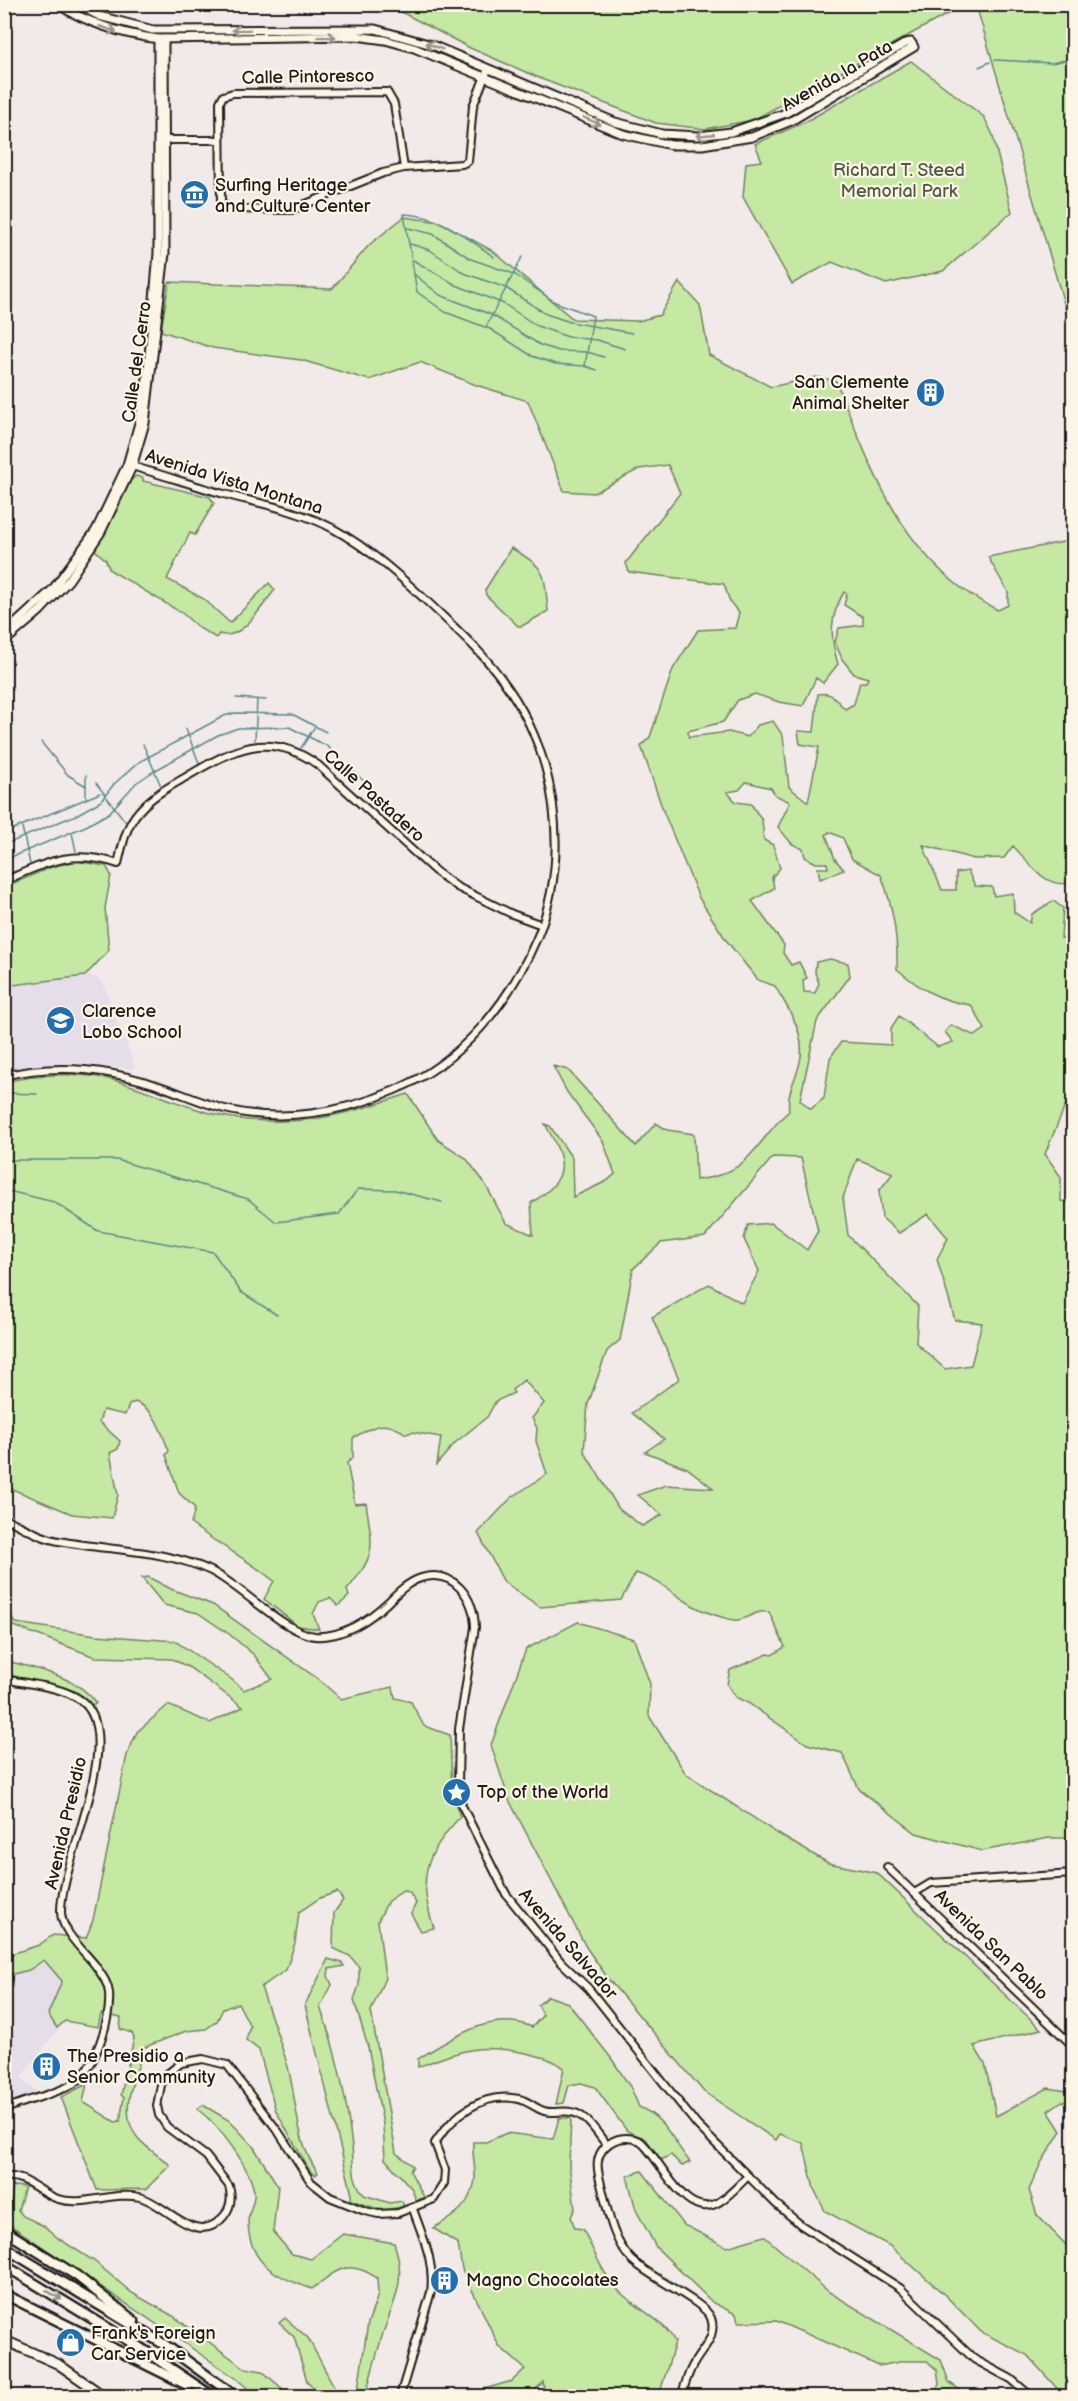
<svg xmlns="http://www.w3.org/2000/svg" width="1078" height="2401" viewBox="0 0 1078 2401" font-family="'Balsamiq Sans',sans-serif">
<rect width="100%" height="100%" fill="#f2eae8"/>
<filter id="ink" filterUnits="userSpaceOnUse"><feTurbulence type="fractalNoise" baseFrequency=".0167" numOctaves="2"/><feDisplacementMap in="SourceGraphic" scale="12" xChannelSelector="R" yChannelSelector="G"/><feConvolveMatrix kernelMatrix="1 2 1 2 8 2 1 2 1" color-interpolation-filters="sRGB"/></filter>
<g filter="url(#ink)">
<g fill="#e6ddeb">
<polygon points="85,976 94,976 103,983 135,1066 132,1069 75,1063 38,1064 5,1070 4,986"/>
<polygon points="54,1956 105,2000 98,2027 64,2022 21,2077 37,2092 5,2104 5,1977 30,1970"/>
</g>
<g fill="#c5e9a3" stroke="#708260" stroke-width="1.5" fill-rule="evenodd">
<polygon points="966,4 753,120 705,129 656,123 544,80 470,48 388,5"/>
<polygon points="976,5 1073,5 1073,334"/>
<polygon points="911,61 984,117 992,133 1012,212 943,271 886,284 832,262 792,284 743,197 746,163 762,161 755,144 807,121"/>
<path d="M404,217l36,5 53,29 80,68 65,2 22,-6 19,-33 21,23 9,50 62,32 45,-10 20,4c35,88 69,186 162,229l10,-5v-13l-20,-35 85,-17v342c-27,9 -42,-18 -60,-36l-9,12 -30,1 -51,-14 19,45h14v-17l12,-2 7,15 17,1 2,9 19,-3 1,19 16,11 2,-9 21,-13 10,7 -2,30 12,1v168l-7,-3 -21,50 16,23v24l13,1 -1,636h-24l-67,13 -66,-18 -57,-44 -17,-36 -35,-9 -59,-41 -13,-6 -8,-13 3,-14 38,-16 4,1 13,-8 -16,-35c-14,-2 -19,6 -31,8 -6,1 -17,-3 -23,-5 -32,-9 -48,-33 -79,-42l-15,27 -81,7 -36,-25 -26,-49 33,-35 36,-24 -11,-33 1,-13 -5,-10 12,-15 -20,-23 -12,10 2,3 -18,8 -9,16 -31,25 -19,22 4,-27 -29,-5 -6,2c-21,-15 -31,-9 -53,4v20l-6,5 8,41 11,-1c7,47 11,50 -19,87l2,6 -11,10 -8,-8 -11,4 -6,12 6,15 -21,-3 -34,-27 10,-18c-26,-22 -56,-36 -83,-57l4,-16 -16,-15 -13,-38 3,-4c-8,-19 -13,-42 -34,-49l-6,3 -4,10 -22,-5 -4,12 21,19 -2,8 -8,4 8,42 -6,23 -40,-4 -67,-28v-404c34,-8 78,-11 112,-1 41,12 79,32 122,38 66,8 108,-5 169,-25l30,46 28,18 18,24 22,41 27,12 -2,-32c41,-25 35,-42 14,-79l5,2 22,32 1,39 34,-16 8,-7 -12,-33 -36,-49 -14,-26 15,4 68,76 20,-23 11,7 27,4 2,46c58,-7 57,-37 93,-69 -3,-23 10,-34 12,-55 3,-26 -14,-49 -26,-70l-17,-6 -32,-40 -27,-42 -35,-85 -23,-67 9,-9 23,-68 25,-39 37,-2 4,-15 -9,-11 -6,-18 -95,-12 -3,-9 54,-70 -12,-28 -29,4 -45,24 -30,-2 -36,-90 -52,-16 -56,-23 -51,18 -68,-20 -88,-12 -52,-17 8,-49 163,7 37,-44zM844,592l3,2 -3,11 19,12v8l-24,3 -4,14 7,17 12,15 14,4 -2,4h-6l-6,22 -9,5c-9,-9 -12,-18 -27,-15l-4,38 -16,-1 2,13 19,3 -11,55 -19,-15 -6,-51 -10,-15 -15,4 -10,12 -19,-5 -40,5 -1,-6 35,-9 15,-22 17,-6 24,8 24,4 13,-28 7,5 15,-19c-8,-27 -9,-47 6,-72zM746,782l25,6 4,7 15,7 -12,25 14,17 11,5 2,8 11,6h11l1,5h-10l2,11 24,-9 -9,-11 -9,-24 3,-3 14,6 9,21 29,16c12,31 17,61 16,94 23,20 43,32 74,36l14,24 -10,7 -24,-11 -6,7 8,10 -15,5 -39,-31 -8,12v17l-50,-3 -11,16 -6,40 -13,11 -11,-9 17,-79 33,-45 -2,-13 -18,-4 -14,3 -1,11 4,10 -4,10 -11,-1 -1,-12 4,-2 -8,-16 -8,3 -8,-12 1,-8 -32,-44 22,-13 -2,-11 8,-9 -7,-23 -9,-5 -2,-20 -11,-16 -15,-2 -9,-10 12,-2zM773,1157l28,1 17,73 -11,19 -36,-27 -23,2 -4,14 15,32 -17,32 -33,-19 -57,33 27,62 -47,34 32,26 -19,13 42,16 26,20 -47,-3 -28,10 24,20 -20,11 -23,-17 -35,-58 4,-47 19,-53 13,-11 13,-71 28,-26 44,-6zM857,1159l36,14 -14,18 3,27 17,15 29,-19 20,24 -11,21 18,61 27,3 -11,42 -26,4 -29,-26 2,-37 -70,-71 -5,-37z"/>
<path d="M136,476l7,2v3l67,16 4,6 -19,32 -5,-2 -23,46 37,20 26,24 39,-40 6,7c-12,13 -32,52 -56,44l-3,4 -17,-10 -17,-15 -72,-43 -4,-10 -11,-10 36,-70z"/>
<path d="M511,548c36,20 33,24 37,63l-26,15h-4l-32,-31 -1,-5z"/>
<polygon points="76,861 106,866 111,875 105,908 109,950 85,976 5,986 5,887 49,868"/>
<path d="M148,1577l23,12 42,16 105,74 23,20 52,-12 2,11 16,4 13,24 26,9 2,58 8,24c-36,38 -43,62 -26,111l-13,3 -10,-17 5,-11 -7,-11 -6,-1 -15,10 -10,20 7,57 -14,33 25,142 17,13 -3,5 14,26 -8,4 -4,-12 -27,-30 -2,-35 -15,-77 -14,-47 5,-15v-18l-9,-11 -17,-8 1,-35 9,-13 -6,-8 -17,6 -21,14 -4,31 -9,27 -25,17c9,27 19,53 27,80 9,35 8,76 30,106l-3,2 -5,-4 -34,-60 -17,-61 -13,-10 4,-14 -12,-23 -15,6 -6,12 -11,8 -20,2 -41,16c-9,27 -28,64 -8,90 9,11 22,19 33,28l-24,24 -49,1 -36,-93 26,-13 -4,18 32,20 5,-1 4,-24 -3,-2 13,-57 -2,-5 -12,-4 1,-11 -20,-4 -3,13 -33,-6 -8,7 -9,-14 14,-33 -18,-21 -15,10 -24,6v-20l34,-11 14,-10 33,3 7,-18 34,-165 10,-23 31,-27 42,18 33,-16 -53,-39 -18,-9 -77,-2 -89,-34 -2,-38 3,27 9,11 80,12 79,6 56,38 13,11 28,-11 -18,-24 -25,-21 -31,-21 -34,-8 -22,-27z"/>
<polygon points="578,1622 634,1639 650,1684 649,1716 686,1774 783,1837 828,1863 877,1873 1041,2029 974,2046 985,2064 996,2116 1048,2088 1073,2092 1073,2104 1062,2101 1048,2111 1061,2131 1041,2163 1029,2190 1037,2215 1073,2252 1073,2396 1064,2396 1027,2355 981,2332 945,2295 890,2246 825,2211 814,2189 803,2143 780,2134 776,2140 704,2092 609,1980 586,1947 509,1800 491,1745 526,1649"/>
<path d="M4,1660c31,9 74,16 92,43l-4,2 -17,-14 -70,-17z"/>
<path d="M328,1959l14,4 2,3 -15,3 -1,7 4,9 -12,22c16,43 27,94 32,140 2,18 -1,32 12,48l26,8 12,-2 2,6 -23,3 -30,-10v-10l-46,-185z"/>
<path d="M548,1996l20,7 43,55 20,30 8,19c27,11 34,35 51,55l-8,4 -11,-11 -10,5 -15,-21 -19,-8 -32,-44 -14,-4 -12,2 -5,18 -8,1 8,-36c-12,-10 -24,-11 -38,-15 -48,-10 -64,-3 -108,14v-8c34,-21 74,-49 114,-32l11,-12 -5,-10z"/>
<path d="M203,2105l27,16 23,25 25,40 -5,46 19,22 19,5 32,-25 51,9c13,37 1,56 -11,90 -6,21 -13,43 -17,63h-9l11,-73 10,-28 -1,-17c-30,-20 -40,-8 -65,11 -36,-13 -63,-24 -64,-67 0,-10 8,-22 6,-31 -5,-26 -36,-67 -57,-82z"/>
<path d="M559,2118h12l-2,46 6,45 -4,8 4,11 8,1c11,22 20,47 38,64 17,16 44,28 54,49l-16,54h-114l-2,-14 -13,14h-70l52,-15 13,-12 -26,-23 -37,-77 -4,-25 -25,-16c21,-11 38,-23 42,-48 1,-8 -3,-26 -2,-38h13l21,-9 46,6z"/>
<polygon points="642,2171 684,2225 727,2247 764,2236 829,2292 941,2360 949,2382 968,2396 934,2396 939,2384 937,2370 927,2361 904,2361 879,2366 777,2321 738,2322 736,2314 713,2303 656,2247 636,2210 627,2176"/>
<polygon points="13,2186 25,2187 18,2210 23,2216 44,2226 59,2239 94,2261 132,2293 173,2316 245,2368 262,2371 291,2396 256,2396 237,2379 9,2224"/>
<polygon points="285,2318 308,2338 339,2396 322,2396 307,2381 294,2337 279,2323"/>
</g>
<g fill="none" stroke-linecap="round" stroke-linejoin="round">
<g stroke="#57878d" stroke-width="1.5">
<polyline points="995,60 1052,63 1074,58"/>
<polyline points="979,67 990,62"/>
<polyline points="408,228 433,234 471,259 514,274 555,302 593,316 585,366 597,370"/>
<polyline points="410,244 430,250 464,273 506,288 546,314 570,322 632,333"/>
<path d="M494,257c-28,-20 -54,-42 -90,-43l13,78 28,20 45,17 42,27 24,8 29,2"/>
<polyline points="413,260 456,285 504,304 537,326 568,337 597,340 625,349"/>
<polyline points="415,275 440,295 492,315 540,345 559,351 587,352 604,357"/>
<polyline points="486,327 522,257"/>
<polyline points="236,698 266,700"/>
<polyline points="186,729 199,763"/>
<polyline points="255,740 257,700"/>
<polyline points="41,742 68,775 86,786"/>
<polyline points="143,744 161,786"/>
<polyline points="301,748 314,728"/>
<polyline points="86,775 86,798"/>
<polyline points="96,783 125,821"/>
<polyline points="22,827 30,864"/>
<polyline points="4,833 100,793"/>
<polyline points="72,833 76,851"/>
<polyline points="4,845 76,815 101,801 114,784 139,762 224,716 235,713 292,714 326,732"/>
<polyline points="4,860 86,826 109,813 136,783 154,771 218,735 238,728 289,727 327,746 372,789"/>
<polyline points="4,1093 37,1094"/>
<polyline points="4,1160 117,1160 248,1199 276,1222 339,1214 358,1189 395,1190 442,1202"/>
<polyline points="4,1190 54,1202 98,1231 213,1252 241,1292 277,1315"/>
</g>
<defs>
<g id="tertiary">
<polyline points="165,140 220,140"/>
<polyline points="404,168 394,104 387,92 233,93 223,96 220,102 221,203 230,209 291,210 383,173 404,168 462,164 468,161 473,106 488,69"/>
<path d="M4,881c42,-18 68,-33 114,-17 4,-17 7,-34 17,-48 13,-18 32,-28 51,-39 47,-28 83,-48 132,-12l117,106 22,16 55,27 30,11"/>
<path d="M4,1076c56,-14 111,-6 164,13 19,7 38,15 57,20 56,14 117,4 170,-19 67,-28 114,-87 142,-152 35,-84 19,-188 -36,-260 -20,-27 -45,-49 -69,-72 -32,-30 -62,-57 -100,-78 -34,-18 -71,-24 -108,-34 -32,-9 -64,-20 -96,-29"/>
<path d="M4,1518c18,8 36,20 55,23 50,10 105,8 152,30 30,15 74,62 104,65 27,2 54,-16 73,-34 9,-9 20,-20 33,-24 33,-10 53,20 54,49l-16,102 -1,55 4,22 44,88 55,68 28,27 108,136 79,79 25,21 99,63 74,71 37,20 20,17"/>
<path d="M4,1679c23,5 56,7 75,20 51,33 -19,163 -18,213 0,19 23,39 34,53 6,9 13,17 14,28 2,26 -14,77 -36,91 -21,12 -47,15 -69,26"/>
<polyline points="887,1867 1074,2047"/>
<polyline points="916,1892 931,1883 1074,1874"/>
<path d="M4,2177c22,-3 35,16 54,22 26,8 56,-8 82,-2 27,7 57,52 84,19 7,-9 8,-20 5,-30l-23,-30 -39,-29 -8,-12 -2,-9 4,-21 5,-10 15,-12 22,-4 24,6 51,66 33,51 19,15 35,14 13,3 20,-1 36,-14 10,-16 1,-13 -10,-27c18,-28 48,-52 84,-44 9,2 16,9 25,12 9,3 18,-1 27,1 16,2 26,22 36,33"/>
<path d="M400,2396l31,-104c4,-30 -8,-54 -18,-83"/>
<path d="M681,2396c4,-10 6,-20 11,-29 8,-17 26,-29 19,-49 -6,-16 -63,-41 -80,-59 -18,-18 -23,-47 -29,-71 -4,-15 -9,-30 4,-42 10,-9 23,-10 34,-5 21,17 45,82 79,61 11,-7 20,-17 29,-26"/>
</g>
<g id="secondary">
<path d="M57,4c32,20 65,30 101,35l198,-3 29,4 29,8 209,86 48,11h31l50,-8 39,-16 123,-74 -3,-5 -5,1 -120,70 -55,19 -33,4 -36,-2 -47,-12 -183,-77 -57,-16 -222,1 -54,-14 -23,-12"/>
<polyline points="4,634 53,589 96,530 127,465 139,423 147,379 158,253 158,39"/>
<polyline points="4,642 40,611 69,580 101,532 132,467 145,423 165,253 164,39"/>
</g>
<polyline id="primary" points="4,2340 58,2364 104,2396"/>
<g id="motorway">
<polyline points="4,2230 77,2276 134,2321"/>
<polyline points="4,2247 165,2345 235,2396"/>
<polyline points="4,2265 139,2347 212,2396"/>
<polyline points="4,2294 189,2386"/>
</g>
</defs>
<use href="#tertiary" stroke="#1c1c1c" stroke-width="10"/>
<use href="#secondary" stroke="#1c1c1c" stroke-width="11"/>
<use href="#primary" stroke="#1c1c1c" stroke-width="12"/>
<use href="#motorway" stroke="#1c1c1c" stroke-width="13"/>
<use href="#tertiary" stroke="#fcf5e5" stroke-width="6"/>
<use href="#secondary" stroke="#fcf5e5" stroke-width="7"/>
<use href="#primary" stroke="#fcf5e5" stroke-width="8"/>
<use href="#motorway" stroke="#fcf5e5" stroke-width="8"/>
</g>
<defs><path id="oneway-shaft" d="M-6 0H5M1.5-3L5.5 0L1.5 3" fill="none" stroke-width="1.6" stroke-linecap="round" stroke-linejoin="round" transform="scale(1.5)"/></defs>
<g stroke="#97938b">
<use href="#oneway-shaft" transform="translate(108 29) rotate(18)"/>
<use href="#oneway-shaft" transform="translate(241 30) rotate(179)"/>
<use href="#oneway-shaft" transform="translate(327 37) rotate(-1)"/>
<use href="#oneway-shaft" transform="translate(434 46) rotate(-158)"/>
<use href="#oneway-shaft" transform="translate(592 121) rotate(23)"/>
<use href="#oneway-shaft" transform="translate(705 135) rotate(175)"/>
<use href="#oneway-shaft" transform="translate(54 2295) rotate(31)"/>
</g>
</g>
<defs>
<symbol id="museum-disc" viewBox="-11 -11 22 22"><circle r="9.5" fill="#1f6fb2" stroke="#fcf5e5"/><path d="M0-6L6-3V-2H-6V-3ZM-5-1h2V3h-2ZM-1-1h2V3h-2ZM3-1h2V3H3ZM-6 4H6V6H-6Z" fill="#fff"/></symbol>
<symbol id="building-disc" viewBox="-11 -11 22 22"><circle r="9.5" fill="#1f6fb2" stroke="#fcf5e5"/><path d="M-4-6H4V6H1V3H-1V6H-4ZM-2.5-4.3h1.7v1.8h-1.7ZM.8-4.3h1.7v1.8H.8ZM-2.5-1h1.7V.8h-1.7ZM.8-1h1.7V.8H.8Z" fill="#fff"/></symbol>
<symbol id="school-disc" viewBox="-11 -11 22 22"><circle r="9.5" fill="#1f6fb2" stroke="#fcf5e5"/><path d="M0-5L7-2L0 1L-7-2ZM-4 1L0 2.5L4 1V4Q0 6-4 4Z" fill="#fff"/></symbol>
<symbol id="sight-disc" viewBox="-11 -11 22 22"><circle r="9.5" fill="#1f6fb2" stroke="#fcf5e5"/><path d="M0-6L1.8-2.2L6-1.7L2.9 1.2L3.7 5.4L0 3.3L-3.7 5.4L-2.9 1.2L-6-1.7L-1.8-2.2Z" fill="#fff"/></symbol>
<symbol id="shop-disc" viewBox="-11 -11 22 22"><circle r="9.5" fill="#1f6fb2" stroke="#fcf5e5"/><path d="M-5-2.5h2.3a2.7 3.5 0 0 1 5.4 0H5L5.5 6h-11ZM-1.5-2.5h3a1.5 2.3 0 0 0-3 0Z" fill="#fff"/></symbol>
</defs>
<g fill-rule="evenodd">
<use href="#museum-disc" x="178" y="178" width="33" height="33"/>
<use href="#building-disc" x="914" y="376" width="33" height="33"/>
<use href="#school-disc" x="44" y="1004" width="33" height="33"/>
<use href="#sight-disc" x="440" y="1776" width="33" height="33"/>
<use href="#building-disc" x="30" y="2050" width="33" height="33"/>
<use href="#building-disc" x="428" y="2264" width="33" height="33"/>
<use href="#shop-disc" x="54" y="2326" width="33" height="33"/>
</g>
<g text-anchor="middle" dominant-baseline="central" stroke-width="4.5" stroke-linejoin="round" paint-order="stroke">
<g font-size="18" fill="#1c1c1c" stroke="#fcf5e5">
<text transform="translate(837 76) rotate(-30)">Avenida la Pata</text>
<text transform="translate(308 77) rotate(-1)">Calle Pintoresco</text>
<text transform="translate(137 362) rotate(-82)">Calle del Cerro</text>
<text transform="translate(234 482) rotate(17)">Avenida Vista Montana</text>
<text transform="translate(374 796) rotate(42)">Calle Pastadero</text>
<text transform="translate(66 1823) rotate(-77)">Avenida Presidio</text>
<text transform="translate(568 1944) rotate(49)">Avenida Salvador</text>
<text transform="translate(991 1945) rotate(44)">Avenida San Pablo</text>
</g>
<g font-size="18" fill="#4f5a44" stroke="#fcf5e5">
<text x="899" y="170">Richard T. Steed<tspan x="899" dy="21">Memorial Park</tspan></text>
</g>
<g font-size="18" fill="#1c1c1c" stroke="#fcf5e5" text-anchor="start">
<text x="215" y="185">Surfing Heritage<tspan x="215" dy="21">and Culture Center</tspan></text>
<text x="909" y="382" text-anchor="end">San Clemente<tspan x="909" dy="21">Animal Shelter</tspan></text>
<text x="82" y="1011">Clarence<tspan x="82" dy="21">Lobo School</tspan></text>
<text x="477" y="1792">Top of the World</text>
<text x="67" y="2056">The Presidio a<tspan x="67" dy="21">Senior Community</tspan></text>
<text x="466" y="2280">Magno Chocolates</text>
<text x="91" y="2333">Frank's Foreign<tspan x="91" dy="21">Car Service</tspan></text>
</g>
</g>
<rect width="1078" height="2401" fill="none" stroke="#fcf5e5" stroke-width="24"/>
<rect x="12" y="12" width="1054" height="2377" fill="none" stroke="#1c1c1c" stroke-width="2" filter="url(#ink)"/>
</svg>
